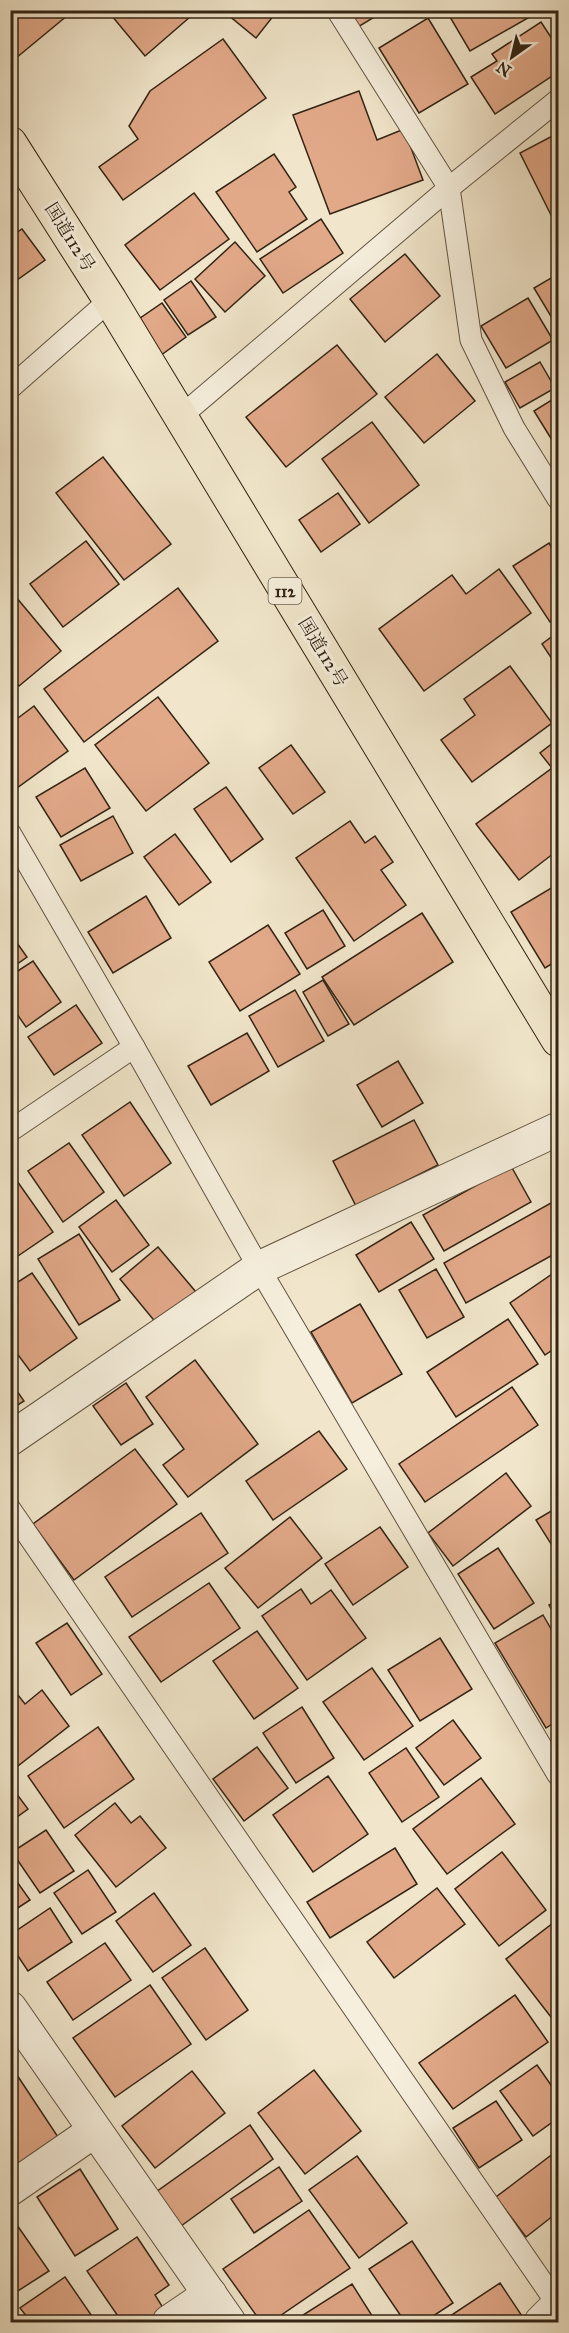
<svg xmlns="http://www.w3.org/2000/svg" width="569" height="2333" viewBox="0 0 569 2333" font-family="'IM FELL Great Primer','Noto Serif JP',serif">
<rect width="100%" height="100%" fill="#f1e6cb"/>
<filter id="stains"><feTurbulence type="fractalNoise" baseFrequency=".00333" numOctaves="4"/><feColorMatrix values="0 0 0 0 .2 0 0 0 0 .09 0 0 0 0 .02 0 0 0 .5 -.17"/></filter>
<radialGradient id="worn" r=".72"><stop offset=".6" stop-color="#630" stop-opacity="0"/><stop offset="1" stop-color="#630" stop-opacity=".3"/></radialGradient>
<g fill="#e2a989" stroke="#332415" stroke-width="1.5">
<polygon points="10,10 74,10 10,63"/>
<polygon points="107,10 198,10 145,56"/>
<polygon points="222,10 278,10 256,38"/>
<polygon points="349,10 386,10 358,27"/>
<polygon points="450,10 540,10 540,11 470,51 447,12"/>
<polygon points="428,18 468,84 419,113 379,48"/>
<polygon points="541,22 558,48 558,72 495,114 471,77 497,61 492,54"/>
<polygon points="223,39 266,98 123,200 99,167 138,139 129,126 150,91"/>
<polygon points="359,91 377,140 404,129 423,180 330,214 293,115"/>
<polygon points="558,133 558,229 520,153"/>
<polygon points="274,154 296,187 289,192 307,219 257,252 216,192"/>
<polygon points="194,193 229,239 160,290 125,245"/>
<polygon points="321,219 343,253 283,293 260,259"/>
<polygon points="22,229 45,260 10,285 10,237"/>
<polygon points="235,242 265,276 225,312 195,279"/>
<polygon points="405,254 440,296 385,342 350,299"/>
<polygon points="558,274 558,328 534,288"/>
<polygon points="191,281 216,317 188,335 164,300"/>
<polygon points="528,298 553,340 506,368 481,326"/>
<polygon points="162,303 186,337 157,358 133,323"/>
<polygon points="337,345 377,394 286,467 246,417"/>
<polygon points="437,354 475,401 424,443 385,397"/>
<polygon points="540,362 555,388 520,408 505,382"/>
<polygon points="558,396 558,435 552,440 534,411"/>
<polygon points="372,422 419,485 369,523 322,459"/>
<polygon points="103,457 171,544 124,580 56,493"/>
<polygon points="338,493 360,524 321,552 299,520"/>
<polygon points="86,541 119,584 63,627 30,584"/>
<polygon points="549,543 558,558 558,616 550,622 513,566"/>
<polygon points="499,569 531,613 424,691 379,629 452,575 466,594"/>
<polygon points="178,588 218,641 84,742 44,689"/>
<polygon points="16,597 61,651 19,686 10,676 10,601"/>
<polygon points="558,632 558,668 542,644"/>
<polygon points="510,666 552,723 472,782 441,740 475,715 464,699"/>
<polygon points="158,697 209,763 146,811 95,745"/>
<polygon points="34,706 68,751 10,793 10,724"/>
<polygon points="558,739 558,850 519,880 476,824 552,768 540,753"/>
<polygon points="291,745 325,792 293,814 259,768"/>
<polygon points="85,768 110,808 61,837 36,797"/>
<polygon points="226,787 263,839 231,862 194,809"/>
<polygon points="113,816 133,853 81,881 60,845"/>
<polygon points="350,821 365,843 375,836 393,862 381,870 406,905 354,941 296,858"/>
<polygon points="175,834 211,882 179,905 144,857"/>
<polygon points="558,884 558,960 545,968 511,912"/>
<polygon points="146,896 171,938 113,973 88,932"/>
<polygon points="323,910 345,946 307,969 285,933"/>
<polygon points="422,913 453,962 354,1025 322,977"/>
<polygon points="268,925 300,974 240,1011 209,962"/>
<polygon points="10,933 27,957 10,969"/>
<polygon points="33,961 61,1002 26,1027 10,1004 10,976"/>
<polygon points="323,980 349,1024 328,1036 303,992"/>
<polygon points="295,990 324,1041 278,1067 249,1016"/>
<polygon points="76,1005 102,1043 54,1075 28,1037"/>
<polygon points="247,1033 269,1071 211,1105 188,1066"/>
<polygon points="398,1061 423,1103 382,1127 357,1085"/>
<polygon points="130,1102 171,1163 124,1196 82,1135"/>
<polygon points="414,1120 438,1165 356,1206 333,1161"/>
<polygon points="69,1143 104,1192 63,1222 28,1171"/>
<polygon points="511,1166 531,1202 444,1251 423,1215"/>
<polygon points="10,1171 53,1232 12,1260 10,1257"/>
<polygon points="558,1199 558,1252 466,1303 444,1263"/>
<polygon points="116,1200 149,1245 112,1272 79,1227"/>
<polygon points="411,1222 434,1259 379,1292 356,1255"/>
<polygon points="79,1234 120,1300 79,1325 38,1259"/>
<polygon points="158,1247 196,1292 157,1324 120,1279"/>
<polygon points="436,1269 464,1317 427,1338 399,1290"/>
<polygon points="558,1270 558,1346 545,1355 510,1303"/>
<polygon points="32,1273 77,1338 30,1371 10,1344 10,1287"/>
<polygon points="360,1304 402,1374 352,1403 311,1332"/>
<polygon points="508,1319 538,1364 456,1417 427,1372"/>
<polygon points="195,1360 258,1444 188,1497 163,1465 184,1449 146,1397"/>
<polygon points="10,1381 24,1401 10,1410"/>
<polygon points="126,1383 153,1424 121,1445 93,1406"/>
<polygon points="512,1387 538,1425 425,1502 399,1464"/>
<polygon points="319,1431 347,1469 273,1520 246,1481"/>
<polygon points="135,1449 177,1504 74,1580 33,1524"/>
<polygon points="506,1473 531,1506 453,1566 428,1533"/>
<polygon points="558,1507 558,1555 536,1520"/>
<polygon points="201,1513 228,1553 132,1617 105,1577"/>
<polygon points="290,1517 322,1558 258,1608 225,1568"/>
<polygon points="380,1527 408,1567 353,1605 325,1564"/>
<polygon points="498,1548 534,1603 494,1629 458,1574"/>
<polygon points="209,1583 240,1628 161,1682 129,1637"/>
<polygon points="301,1589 311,1604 331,1590 366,1638 307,1680 262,1616"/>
<polygon points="558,1600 558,1621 549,1605"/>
<polygon points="543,1615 558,1641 558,1720 546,1728 495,1643"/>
<polygon points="67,1623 102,1674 71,1695 36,1643"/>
<polygon points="257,1631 298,1688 254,1719 213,1661"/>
<polygon points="440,1638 472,1689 420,1721 388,1670"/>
<polygon points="372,1668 413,1726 364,1760 323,1702"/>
<polygon points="10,1685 25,1704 42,1690 69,1726 14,1769 10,1765"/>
<polygon points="302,1707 334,1758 296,1783 263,1733"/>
<polygon points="453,1720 481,1758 444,1785 416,1748"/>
<polygon points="98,1727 134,1779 64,1828 28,1776"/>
<polygon points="257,1747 288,1788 244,1821 213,1779"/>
<polygon points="406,1748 439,1797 402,1822 369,1773"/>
<polygon points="328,1776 368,1834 313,1872 273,1815"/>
<polygon points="481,1778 515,1824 447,1874 413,1829"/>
<polygon points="10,1785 28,1809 10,1822"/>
<polygon points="115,1803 131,1823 140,1816 166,1848 116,1887 75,1835"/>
<polygon points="46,1830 74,1871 40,1893 12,1852"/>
<polygon points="395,1848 417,1884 330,1938 307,1902"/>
<polygon points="502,1852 546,1910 499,1946 455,1889"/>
<polygon points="88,1870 116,1912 82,1934 54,1893"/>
<polygon points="10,1872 30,1900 10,1913"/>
<polygon points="437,1888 465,1924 394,1978 367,1942"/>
<polygon points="154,1893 191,1945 153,1972 116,1921"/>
<polygon points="50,1908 72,1942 28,1971 10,1944 10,1935"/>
<polygon points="557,1920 558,2018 554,2021 506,1959"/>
<polygon points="105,1943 131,1980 73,2020 47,1982"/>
<polygon points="205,1948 248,2010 206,2040 162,1978"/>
<polygon points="150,1985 191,2044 115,2097 73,2038"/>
<polygon points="515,1995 548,2042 453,2109 419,2063"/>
<polygon points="537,2065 558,2095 558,2118 533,2136 500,2091"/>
<polygon points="314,2070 361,2131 305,2174 258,2113"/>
<polygon points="192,2071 225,2113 155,2168 122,2126"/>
<polygon points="15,2072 58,2137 10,2169 10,2074"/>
<polygon points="496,2101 522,2140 479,2168 453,2128"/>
<polygon points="250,2125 273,2159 181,2226 156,2192"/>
<polygon points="558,2150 558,2212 526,2237 496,2197"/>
<polygon points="357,2156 407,2223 359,2258 309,2190"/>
<polygon points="279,2167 302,2201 254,2233 231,2199"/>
<polygon points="80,2169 118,2229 75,2256 37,2197"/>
<polygon points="309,2210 350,2268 271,2322 261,2322 223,2269"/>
<polygon points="10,2215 49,2271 10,2296"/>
<polygon points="137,2237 169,2285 155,2295 165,2311 148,2322 122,2322 87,2271"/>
<polygon points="412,2241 453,2303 424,2322 405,2322 369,2269"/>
<polygon points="65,2277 96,2322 31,2322 20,2308"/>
<polygon points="500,2283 524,2319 519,2322 441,2322"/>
<polygon points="352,2284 376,2322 292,2322"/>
</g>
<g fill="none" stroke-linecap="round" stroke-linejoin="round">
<defs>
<g id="lane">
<polyline points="337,10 449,188 471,340 514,428 558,499"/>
<polyline points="10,388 110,300"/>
<polyline points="180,417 449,188 558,100"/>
<polyline points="10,833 134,1047 259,1268 558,1775"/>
<polyline points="10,1131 134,1047"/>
<polyline points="10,1509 558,2305"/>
</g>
<g id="street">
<polyline points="10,1439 259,1268 558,1129"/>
<polyline points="10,2008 229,2322"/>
<polyline points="10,2189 94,2131"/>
<polyline points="169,2322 210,2294"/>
<polyline points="541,2322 558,2305"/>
</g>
<polyline id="highway" points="10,143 110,300 558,1040"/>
</defs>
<use href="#lane" stroke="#625442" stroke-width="23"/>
<use href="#street" stroke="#625442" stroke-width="35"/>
<use href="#highway" stroke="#332415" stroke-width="35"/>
<use href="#lane" stroke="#f6efdd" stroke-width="21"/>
<use href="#street" stroke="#f6efdd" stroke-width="33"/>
<use href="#highway" stroke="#f1e6cb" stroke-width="33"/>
</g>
<g text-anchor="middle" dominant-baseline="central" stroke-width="6" stroke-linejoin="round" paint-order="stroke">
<rect fill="#f6efdd" stroke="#6e6151" stroke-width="1.5" x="268.5" y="578" width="33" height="26" rx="4.5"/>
<g font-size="16" font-weight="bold" fill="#332415">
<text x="285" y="591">112</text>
</g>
<g font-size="18" fill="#332415" stroke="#f6efdd">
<text transform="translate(70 237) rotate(58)">国道112号</text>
<text transform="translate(323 652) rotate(59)">国道112号</text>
</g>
</g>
<rect width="569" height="2333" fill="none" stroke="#f1e6cb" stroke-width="36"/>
<rect x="12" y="12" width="545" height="2309" fill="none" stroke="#332415" stroke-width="3"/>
<rect x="18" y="18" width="533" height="2297" fill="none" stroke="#332415" stroke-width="1.5"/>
<g transform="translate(512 57) rotate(214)" stroke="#f6efdd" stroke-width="4.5" paint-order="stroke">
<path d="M0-4.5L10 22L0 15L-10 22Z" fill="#332415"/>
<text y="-9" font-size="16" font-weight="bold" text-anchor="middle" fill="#332415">N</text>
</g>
<rect width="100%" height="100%" filter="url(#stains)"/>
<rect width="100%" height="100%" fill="url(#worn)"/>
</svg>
